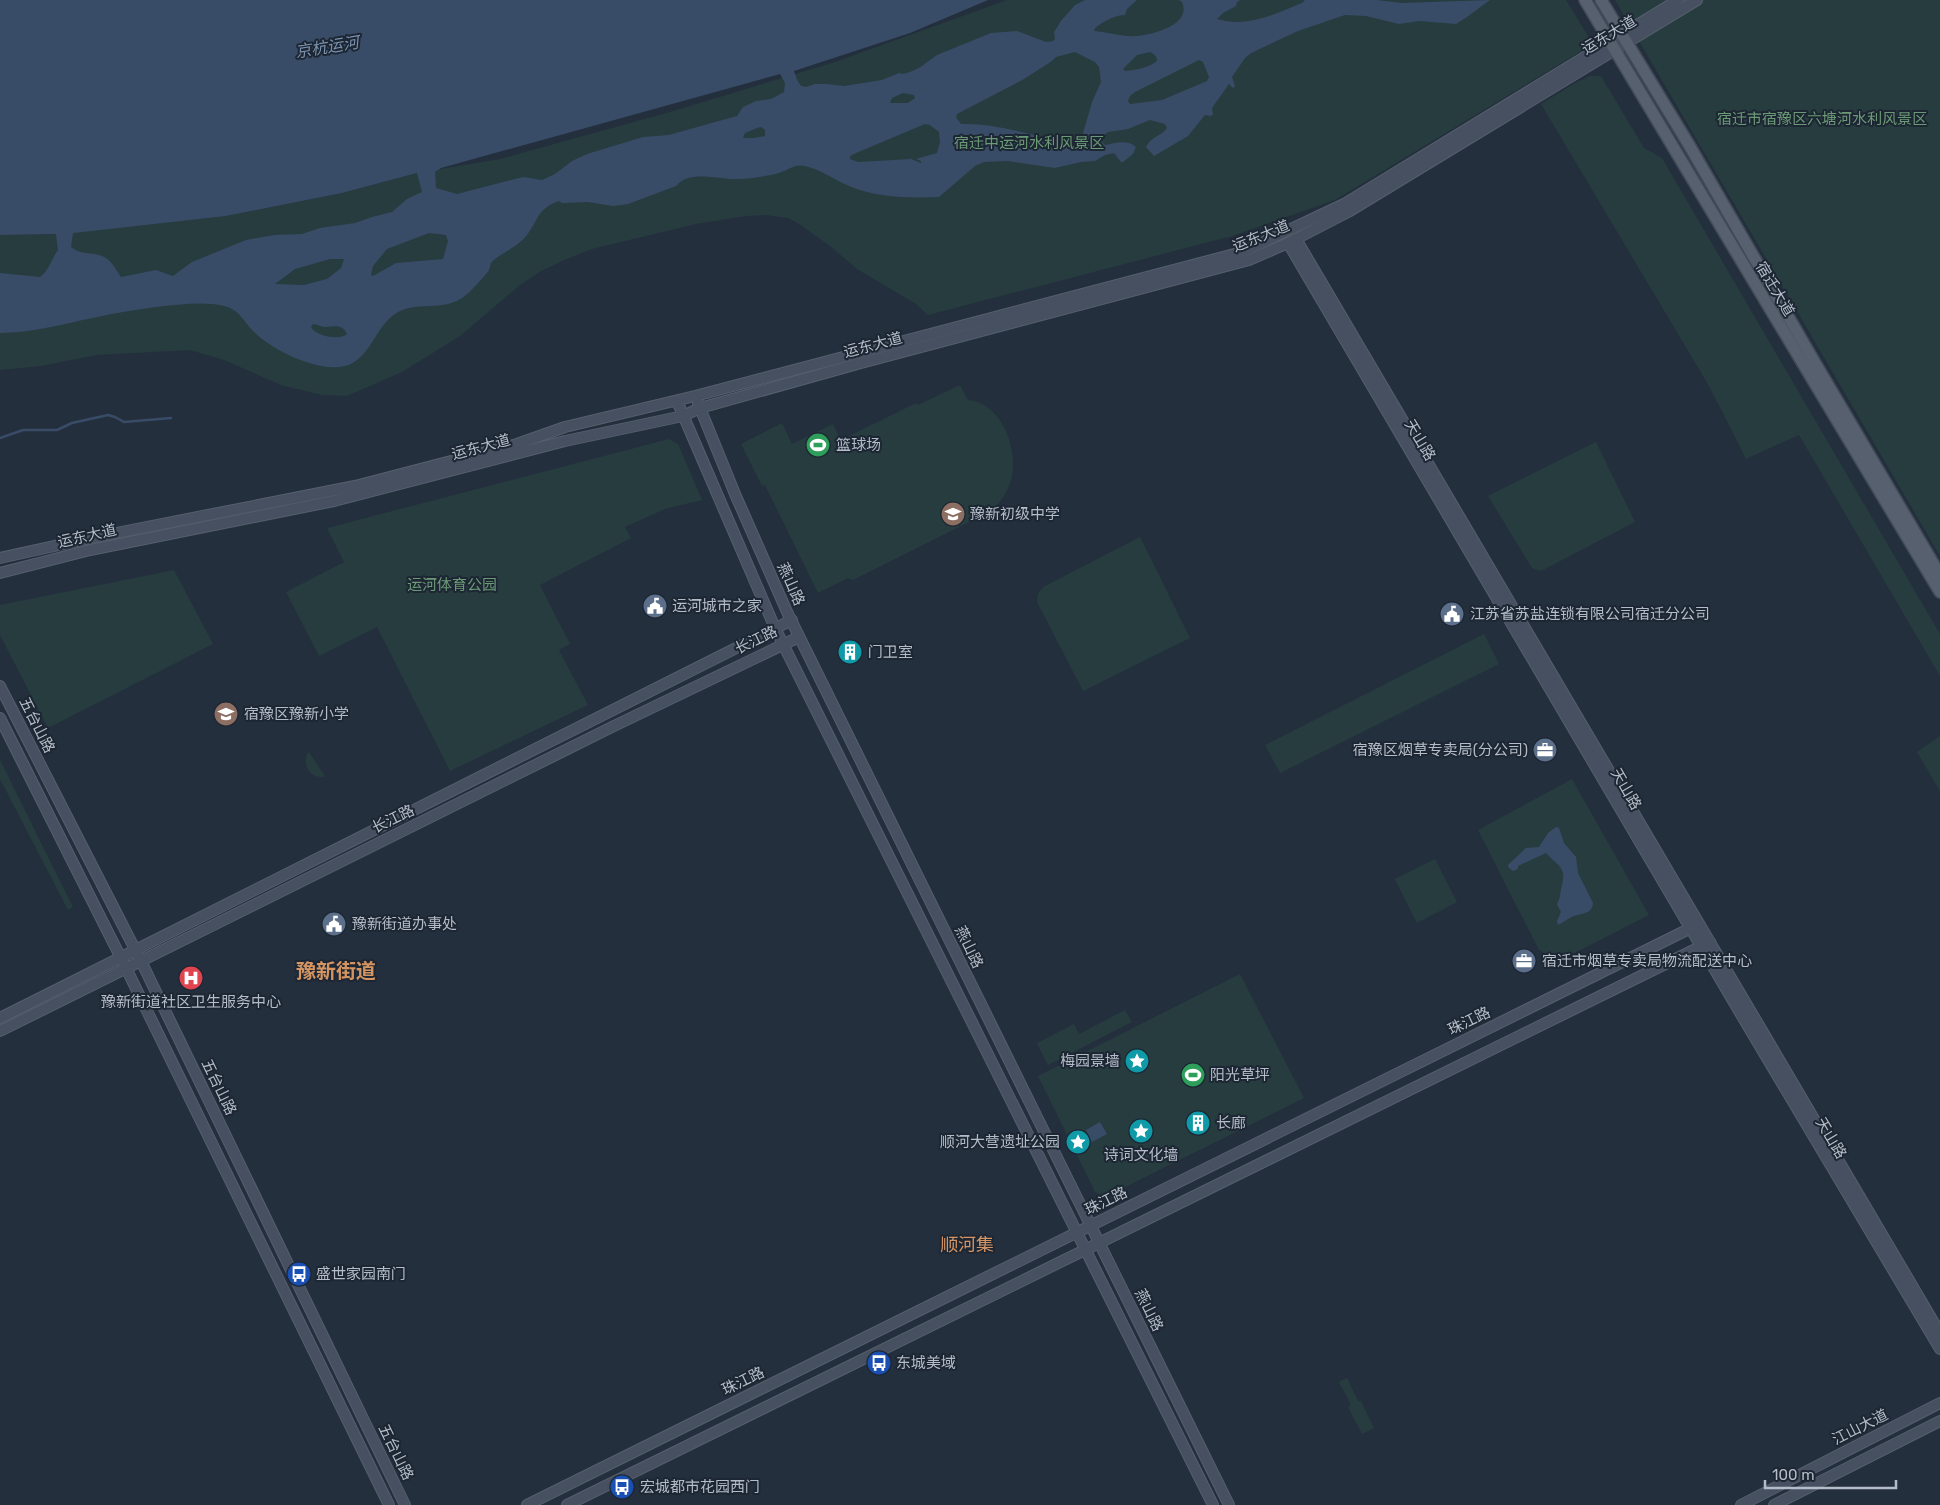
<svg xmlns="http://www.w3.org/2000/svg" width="1940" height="1505" viewBox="0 0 1940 1505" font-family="Rubik,'Noto Sans SC',sans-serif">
<rect width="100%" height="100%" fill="#242f3e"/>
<g fill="#263c3f">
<polygon points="1007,0 1566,0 1593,44 1335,200 1232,236 928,315 916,304 857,269 830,246 799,224 788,218 766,215 746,216 696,224 592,249 569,258 541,271 520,285 460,336 436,351 402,372 347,396 322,395 281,385 224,360 190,350 97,355 41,366 0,370 0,235 56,234 226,216 342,193 417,173 500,159 670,112 835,62"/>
<polygon points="1615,0 1940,0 1940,556"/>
<polygon points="1590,76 1601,76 1644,148 1662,158 1940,634 1940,676 1799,435 1746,459 1709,386 1541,104 1575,83"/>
<path d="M960,385l8,15c35,3 51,51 43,80 -4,13 -10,21 -18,30l-140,70 -5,-2 -30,15 -53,-108 -3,1 -21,-42 41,-21 10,21 41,-20 8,16 75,-37 2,2z"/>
<polygon points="669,439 678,444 702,500 665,509 625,527 631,538 540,585 570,644 559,650 588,705 450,771 377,627 319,656 286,592 344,562 327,528"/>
<polygon points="1596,442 1635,522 1543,570 1539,571 1532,568 1488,496"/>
<path d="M1140,537l50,101 -107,53 -46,-89c0,-7 2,-11 8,-16z"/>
<polygon points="174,570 213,644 48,728 0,635 0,605"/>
<polygon points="1484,634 1499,664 1280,773 1265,745"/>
<polygon points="1940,736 1940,791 1917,752"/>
<path d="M309,752l16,24 -1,1c-14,1 -21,-10 -17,-23z"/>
<polygon points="0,760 73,907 68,910 0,779"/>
<polygon points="1572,779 1649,915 1559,961 1539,950 1478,830"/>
<polygon points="1435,859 1457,902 1417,923 1395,879"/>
<polygon points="1240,974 1304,1098 1105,1197 1095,1192 1038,1076"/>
<polygon points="1125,1010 1132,1022 1048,1065 1037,1043 1074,1024 1079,1034"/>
<polygon points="1347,1378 1358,1401 1361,1401 1374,1428 1362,1434 1348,1407 1351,1405 1339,1382"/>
</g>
<g fill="#394c67" fill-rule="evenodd">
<path d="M0,0h988l-78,33 -116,38 3,9 4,6 5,1 9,-3h12l17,2 38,-6 17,-7 4,1 7,-2 9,-4 18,-13 54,-22 26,-2 29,11 7,-1 2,-2 -1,-7 7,-11 14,-16 10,-5h52l-10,9 -2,6c-10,0 -21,6 -30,13l-1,3c14,1 28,6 43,5 16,-2 55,-11 45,-34l-3,-2h61l-3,2 -1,4 -13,7 -6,6c30,9 58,-5 85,-16l3,-3h72l25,3 88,-3 -23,17 -11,7 -36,-3 -21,3 -33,-8 -21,-1 -47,16 -47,22 -6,5 -13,19 3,9 -2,2 -4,-4 -17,24 1,6 -2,2 -6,-1 -17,21 -34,20 -8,-9c5,-11 15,-10 21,-19l-2,-4 -15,-4 -22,9 -20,3 -8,6 1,3 4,4c11,-2 22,-6 31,2l-3,7 -10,8h-2l-7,-9 -9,2 -10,6 -14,1 -26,6 -47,-7 -24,1 -9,4 -36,31c-30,1 -61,1 -90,-11 -15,-6 -28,-17 -45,-20 -9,-2 -16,4 -25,7 -12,3 -28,6 -41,6 -18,1 -49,-10 -62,7l-48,18 -15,2 -25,-4 -26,1 -3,-2c-22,8 -20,18 -32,34 -9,12 -30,20 -36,28 -1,2 -1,5 -2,7 -2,4 -19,22 -23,25 -23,19 -49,4 -71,19 -18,12 -23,37 -41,48 -25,17 -81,-11 -100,-30 -10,-10 -15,-23 -30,-26 -21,-5 -47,-1 -68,1 -21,3 -42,6 -63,11 -31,6 -61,15 -93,15v-60l40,4c8,-5 12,-19 18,-27l-2,-16 -56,1zM1075,52l20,10 4,5 2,15 -9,20 -12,42c-4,2 -7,2 -12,1 -7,-1 -15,-5 -22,-7 -28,-7 -57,-15 -85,-14l-5,-7 1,-3 67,-35 28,-18 4,-4zM1150,52c4,2 7,4 7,9 -9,7 -21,9 -32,10l-2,-2 14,-14zM1199,60l4,2 6,15 -2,4 -45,19 -32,4 -2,-3 2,-5 5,-4zM780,74l5,9 -1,9 -13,7 -15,2 -13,6 -6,9 -11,3 -57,16 -26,2 -56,17 -15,7 -17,13 -13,6 -19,-3 -66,17 -21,-6 -1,-16 6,-4zM903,93l11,2 1,3 -7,5h-18l2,-5zM925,124l5,1 9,7 1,10 -3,11 -21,6 5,2v2l-10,-4 -53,3 -8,-3v-3l6,-3zM761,127l4,3v6l-12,2h-10l2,-5 12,-5zM417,173l5,19 -15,7 -15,13 -20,5 -17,6 -35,5 -18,6 -27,1 -29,5 -54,22 -19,14 -17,-6 -35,7c-5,-7 -10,-18 -19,-21 -11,-4 -22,-1 -31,-9l2,-14 153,-17 116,-23zM429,233l17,2 2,6 -5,18 -47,4 -23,13 -2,-1 2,-9 14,-17zM330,259h14l-3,9 -14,11 -23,6 -29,-1 20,-15zM313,324c4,0 8,3 12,3 9,-1 18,-3 22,7 -8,7 -31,2 -36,-7z"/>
<path d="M1556,827l3,1 5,15 12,14 2,16 15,30c-1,11 -10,10 -19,13 -6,2 -11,7 -16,9l-1,-4 4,-9 -4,-8c4,-7 3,-12 5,-19 5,-19 -5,-19 -16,-32l-28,13v3l-5,2 -4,-3 -1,-3 18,-17 13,-1 9,-14z"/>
<polygon points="1100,1122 1107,1134 1092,1142 1086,1130"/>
</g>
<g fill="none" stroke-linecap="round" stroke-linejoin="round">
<polyline stroke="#394c67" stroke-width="2.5" points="0,438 23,430 57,430 72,423 108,415 115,417 124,422 171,418"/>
<defs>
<g id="secondary">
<polyline points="1296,239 1940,1333"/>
<polyline points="1288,243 1739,1011 1940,1349"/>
<polyline points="677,401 775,628 1213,1505"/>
<polyline points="698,403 735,494 788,614 1229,1505"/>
<polyline points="0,558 91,538 355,486 517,444 565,427 695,396 1242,252 1344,204 1678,0"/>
<polyline points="0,573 90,550 334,501 565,441 683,416 700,408 861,363 1249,260 1288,243 1348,212 1697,0"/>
<polyline points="0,686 141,961 405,1505"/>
<polyline points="0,718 126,968 389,1505"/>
<polyline points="0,1018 792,620"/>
<polyline points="0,1031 614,726 799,637"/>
<polyline points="527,1505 1699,924"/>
<polyline points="567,1505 1710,942"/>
<polyline points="1741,1505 1940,1403"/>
<polyline points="1774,1505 1940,1421"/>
</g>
<g id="primary">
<polyline points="1585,0 1940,592"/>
<polyline points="1601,0 1689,145 1815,363 1940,575"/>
</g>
</defs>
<use href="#secondary" stroke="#565f6c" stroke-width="12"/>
<use href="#primary" stroke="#414a57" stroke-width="14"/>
<use href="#secondary" stroke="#465061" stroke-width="10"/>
<use href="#primary" stroke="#56606e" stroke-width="11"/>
</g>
<defs>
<symbol id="stadium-disc" viewBox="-11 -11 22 22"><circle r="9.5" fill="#2e9e5b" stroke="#1d2633"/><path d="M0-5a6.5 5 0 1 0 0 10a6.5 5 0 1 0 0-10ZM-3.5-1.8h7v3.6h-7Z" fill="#fff"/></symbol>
<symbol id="school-disc" viewBox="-11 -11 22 22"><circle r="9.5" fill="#8d6e63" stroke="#1d2633"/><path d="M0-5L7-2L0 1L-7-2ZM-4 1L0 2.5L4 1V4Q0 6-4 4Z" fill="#fff"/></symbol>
<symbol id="civic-disc" viewBox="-11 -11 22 22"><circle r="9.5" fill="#5c6f8a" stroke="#1d2633"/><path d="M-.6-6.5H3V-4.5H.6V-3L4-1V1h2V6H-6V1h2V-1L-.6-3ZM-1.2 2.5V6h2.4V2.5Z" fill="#fff"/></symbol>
<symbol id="building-disc" viewBox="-11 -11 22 22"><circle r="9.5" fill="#0f9aa8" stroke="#1d2633"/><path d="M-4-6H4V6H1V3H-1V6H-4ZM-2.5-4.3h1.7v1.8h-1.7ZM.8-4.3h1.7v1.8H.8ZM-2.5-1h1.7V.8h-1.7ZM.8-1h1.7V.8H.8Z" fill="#fff"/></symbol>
<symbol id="office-disc" viewBox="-11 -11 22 22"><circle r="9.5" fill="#5c6f8a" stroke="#1d2633"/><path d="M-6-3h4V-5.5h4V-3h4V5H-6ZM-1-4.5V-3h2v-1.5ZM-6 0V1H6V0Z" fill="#fff"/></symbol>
<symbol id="hospital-disc" viewBox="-11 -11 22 22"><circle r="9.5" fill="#e0444e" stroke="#1d2633"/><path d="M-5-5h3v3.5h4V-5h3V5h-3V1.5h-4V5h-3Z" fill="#fff"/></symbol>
<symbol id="sight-disc" viewBox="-11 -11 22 22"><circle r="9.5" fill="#0f9aa8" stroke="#1d2633"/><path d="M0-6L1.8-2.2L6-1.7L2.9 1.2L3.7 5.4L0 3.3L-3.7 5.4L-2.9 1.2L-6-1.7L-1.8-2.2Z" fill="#fff"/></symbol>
<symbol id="bus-disc" viewBox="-11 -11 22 22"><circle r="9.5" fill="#1a4fb4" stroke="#1d2633"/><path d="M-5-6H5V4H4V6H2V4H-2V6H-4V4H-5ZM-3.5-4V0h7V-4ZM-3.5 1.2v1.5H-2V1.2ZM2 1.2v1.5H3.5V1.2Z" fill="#fff"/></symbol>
</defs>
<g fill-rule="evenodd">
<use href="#stadium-disc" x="804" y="431" width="28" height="28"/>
<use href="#school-disc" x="939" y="500" width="28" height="28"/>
<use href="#civic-disc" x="641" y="592" width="28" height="28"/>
<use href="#civic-disc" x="1438" y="600" width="28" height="28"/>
<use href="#building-disc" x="836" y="638" width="28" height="28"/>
<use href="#school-disc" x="212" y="700" width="28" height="28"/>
<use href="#office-disc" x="1531" y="736" width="28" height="28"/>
<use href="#civic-disc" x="320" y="910" width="28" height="28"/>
<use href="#office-disc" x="1510" y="947" width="28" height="28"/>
<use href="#hospital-disc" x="177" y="964" width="28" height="28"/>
<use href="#sight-disc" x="1123" y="1047" width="28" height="28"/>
<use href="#stadium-disc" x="1179" y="1061" width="28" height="28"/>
<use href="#building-disc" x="1184" y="1109" width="28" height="28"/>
<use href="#sight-disc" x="1127" y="1117" width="28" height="28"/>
<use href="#sight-disc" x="1064" y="1128" width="28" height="28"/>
<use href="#bus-disc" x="285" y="1260" width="28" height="28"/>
<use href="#bus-disc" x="865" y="1349" width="28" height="28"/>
<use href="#bus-disc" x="608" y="1473" width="28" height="28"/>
</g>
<g text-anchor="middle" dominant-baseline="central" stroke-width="4" stroke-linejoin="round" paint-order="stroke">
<g font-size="15" fill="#b4bcc9" stroke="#1d2633">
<text transform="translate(1609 35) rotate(-31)">运东大道</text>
<text transform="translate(1261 236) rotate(-22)">运东大道</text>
<text transform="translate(1775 289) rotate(59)">宿迁大道</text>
<text transform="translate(873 345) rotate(-15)">运东大道</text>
<text transform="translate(1420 440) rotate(59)">天山路</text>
<text transform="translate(481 447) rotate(-15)">运东大道</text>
<text transform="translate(87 536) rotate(-13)">运东大道</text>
<text transform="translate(791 584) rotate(66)">燕山路</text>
<text transform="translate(756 640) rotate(-26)">长江路</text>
<text transform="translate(37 725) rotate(63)">五台山路</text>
<text transform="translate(1626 789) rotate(60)">天山路</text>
<text transform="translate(393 819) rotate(-26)">长江路</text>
<text transform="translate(969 947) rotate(64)">燕山路</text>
<text transform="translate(1469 1021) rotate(-26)">珠江路</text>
<text transform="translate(219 1087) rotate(64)">五台山路</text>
<text transform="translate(1831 1138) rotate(59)">天山路</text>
<text transform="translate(1106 1201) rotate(-26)">珠江路</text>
<text transform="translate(1149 1310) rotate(64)">燕山路</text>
<text transform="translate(743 1381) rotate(-26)">珠江路</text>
<text transform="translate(1860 1427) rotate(-27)">江山大道</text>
<text transform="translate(396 1452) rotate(64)">五台山路</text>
</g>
<g font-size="15" fill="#6b9a76" stroke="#1d2633">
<text x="1822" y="119">宿迁市宿豫区六塘河水利风景区</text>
<text x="1029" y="143">宿迁中运河水利风景区</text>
<text x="452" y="585">运河体育公园</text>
</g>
<g font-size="15" fill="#b4bcc9" stroke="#1d2633" text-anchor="start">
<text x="836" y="445">篮球场</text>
<text x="970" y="514">豫新初级中学</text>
<text x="672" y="606">运河城市之家</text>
<text x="1470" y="614">江苏省苏盐连锁有限公司宿迁分公司</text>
<text x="868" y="652">门卫室</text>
<text x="244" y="714">宿豫区豫新小学</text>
<text x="1528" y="750" text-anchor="end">宿豫区烟草专卖局(分公司)</text>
<text x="352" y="924">豫新街道办事处</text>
<text x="1542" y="961">宿迁市烟草专卖局物流配送中心</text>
<text x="191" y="1002" text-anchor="middle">豫新街道社区卫生服务中心</text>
<text x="1120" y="1061" text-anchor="end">梅园景墙</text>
<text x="1210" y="1075">阳光草坪</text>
<text x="1216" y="1123">长廊</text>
<text x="1060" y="1142" text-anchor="end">顺河大营遗址公园</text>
<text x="1141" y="1155" text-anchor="middle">诗词文化墙</text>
<text x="316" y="1274">盛世家园南门</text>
<text x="896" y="1363">东城美域</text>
<text x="640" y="1487">宏城都市花园西门</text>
</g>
<g font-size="16" font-style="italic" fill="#7c92b1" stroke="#1d2633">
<text transform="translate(327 47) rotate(-9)">京杭运河</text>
</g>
<g font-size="18" fill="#d59563" stroke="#1d2633">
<text x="967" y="1245">顺河集</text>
</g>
<g font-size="20" font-weight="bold" fill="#d59563" stroke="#1d2633">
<text x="336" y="971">豫新街道</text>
</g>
</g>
<path d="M1765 1480v8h131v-8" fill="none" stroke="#b4bcc9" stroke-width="2.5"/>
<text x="1772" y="1480" font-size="15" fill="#b4bcc9" stroke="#1d2633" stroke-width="4" paint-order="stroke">100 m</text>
</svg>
